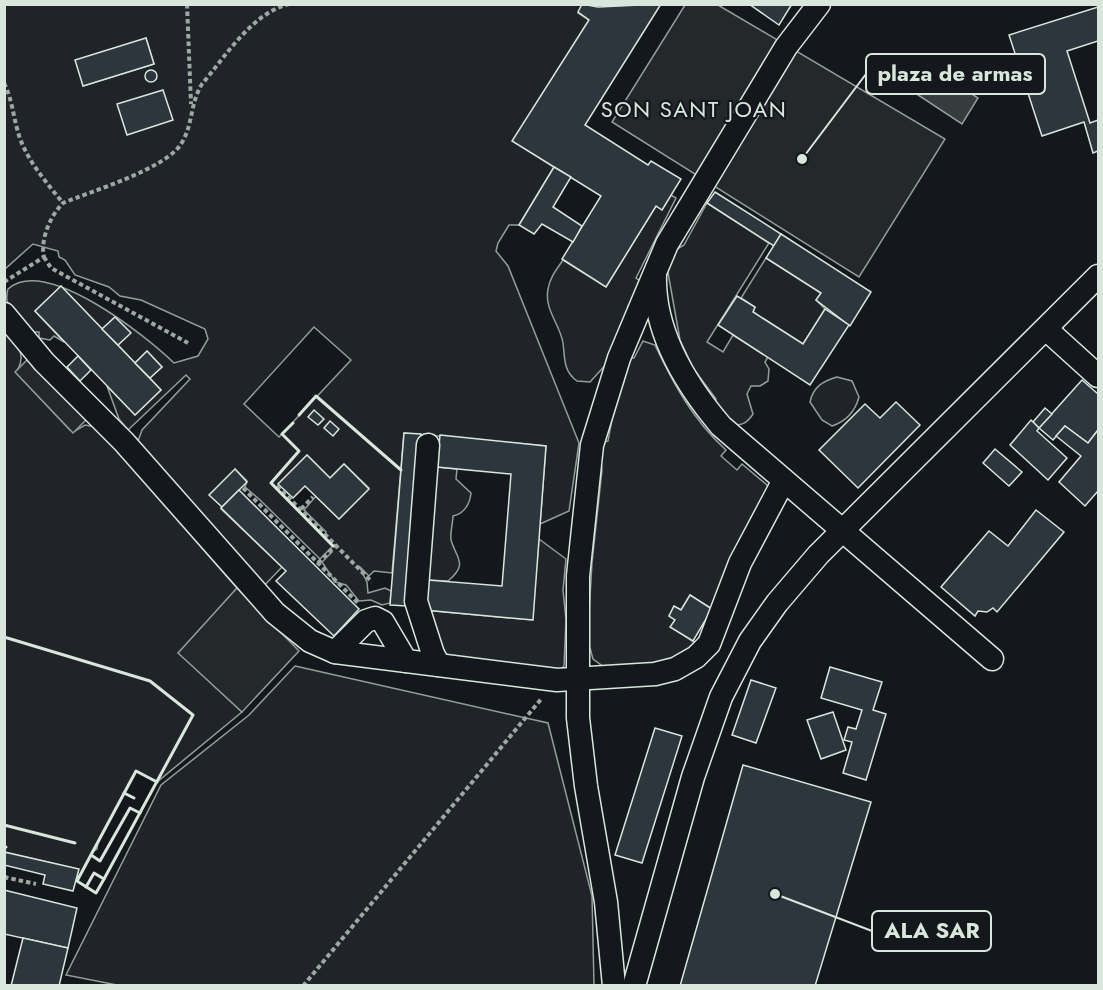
<svg xmlns="http://www.w3.org/2000/svg" width="1103" height="990" viewBox="0 0 1103 990" font-family="Jost,sans-serif">
<rect width="100%" height="100%" fill="#14181c"/>
<g fill="#202428" stroke="#939e99" stroke-width="1.5" fill-rule="evenodd">
<path d="M4,5h578l-4,8 11,7 -76,121 41,26 -35,58h-10l-11,18 -2,8 12,15 71,177 -10,68 -29,13 6,-78 -142,-13 -12,140 -18,-2 -5,5 -10,-10 8,16 1,11 17,-5 6,3 -1,12 -8,2 -11,-5 -12,1 -13,-16 -11,-3 -13,-20 10,-10 -1,-4 -11,11 -61,-60 -14,-12 2,-6 -12,-12 -14,40 61,58 -20,21 -124,-147 4,-11 48,-51 -4,-4 -58,55 -9,-11 -12,-33 28,29 26,-25 -11,-12 12,-11 -15,-16 -12,12 -17,-18 12,-12 -15,-16 -13,12 -41,-43 -26,25 29,31 -10,-6 -4,4 -11,-2v-6h-8c-13,-13 -29,-24 -23,-43 38,-34 139,48 166,74l24,-7 10,-17 -3,-10 -64,-29 -21,-4 -11,-9 -34,-12 -10,-15 -6,-3 -1,-6 -25,-7 -28,25zM146,38l8,26 -71,22zM314,327l37,33 -72,77 -35,-33zM307,455l23,23 14,-14 25,24 -30,31 -23,-23 -12,14 22,22 -2,4 -48,-48z"/>
<path d="M671,195l5,3 -40,80 4,3 -5,19 -7,6 2,4 -21,51 -19,21 -13,-1c-14,-10 -12,-23 -14,-38 -3,-19 -19,-33 -15,-54 2,-12 9,-20 15,-29l43,27 50,-81 6,4z"/>
<path d="M707,203l62,40 -62,99 16,10 10,-17 35,22 -3,5 4,7 -1,12 -8,5h-9l-4,8 6,20c-6,9 -10,11 -20,11l-18,-18 1,-8 -23,-31 -13,-28 -13,-73 7,-16 10,-6z"/>
<polygon points="766,258 821,293 816,300 825,309 803,344 753,312 755,307 741,298"/>
<path d="M4,329c11,13 23,24 14,40l4,10 48,51 5,1 10,-6 11,2 141,161 -58,65 63,59 -85,70 -21,-11 -38,71 -1,7 -5,3 -12,24h-3l1,-7 -73,-17z"/>
<path d="M643,341l12,4c19,40 38,75 71,105l-5,6 16,14 5,-6 25,21 1,5 -56,119 -22,-14 -9,15 -7,-4 -5,10 6,4 -4,7 26,17 -23,19 -70,4 -11,-8 -3,-11 -3,-1 5,-84 10,-93 -3,-26 9,-3 4,-22 14,-45 -2,-4 5,-12h5z"/>
<path d="M837,377l15,4 7,16c-4,15 -12,24 -27,29l-10,-6 -12,-18c3,-15 13,-21 27,-25z"/>
<path d="M437,467l20,2 -1,10 15,14c-1,11 -7,21 -18,23 0,6 -3,17 -2,24 5,18 18,24 -3,41l-20,-1z"/>
<polygon points="539,539 566,559 563,590 566,620 564,666 560,670 444,655 424,610 532,620"/>
<polygon points="295,666 548,723 592,896 594,985 122,986 66,975 161,785 249,715"/>
</g>
<g fill="#24282b" stroke="#939e99" stroke-width="1.5">
<polygon points="685,5 718,5 945,139 859,277 612,122"/>
<polygon points="28,359 86,420 73,433 15,372"/>
<polygon points="237,588 299,651 242,712 178,653"/>
</g>
<polygon fill="#363b3e" stroke="#939e99" stroke-width="1.5" points="928,66 978,98 962,124 912,91"/>
<g fill="#2c363c" stroke="#d8e6dc" stroke-width="1.5">
<polygon points="582,4 598,7 661,4 585,125 648,165 651,161 681,179 662,210 656,206 606,287 562,259 601,196 512,141 589,20 578,12"/>
<polygon points="749,4 792,4 779,25"/>
<polygon points="1098,7 1098,41 1067,51 1090,123 1098,120 1098,151 1093,153 1084,122 1042,136 1009,35"/>
<polygon points="146,38 154,64 83,86 75,60"/>
<circle cx="151" cy="76" r="6"/>
<polygon points="163,90 173,120 127,135 117,104"/>
<polygon points="554,167 571,177 553,207 582,226 573,242 542,224 534,234 519,225"/>
<polygon points="715,192 781,234 774,246 707,203"/>
<polygon points="781,234 871,292 850,326 816,300 821,293 766,258"/>
<polygon points="61,286 161,390 135,415 35,311"/>
<polygon points="737,296 755,307 753,312 803,344 825,309 849,325 810,385 718,325"/>
<polygon points="115,317 131,333 118,345 102,329"/>
<polygon points="147,351 162,367 150,378 135,363"/>
<polygon points="78,356 91,370 80,381 67,367"/>
<polygon points="1082,380 1098,394 1098,430 1088,443 1065,426 1053,440 1039,428"/>
<polygon points="896,402 920,425 858,488 819,450 865,404 880,418"/>
<polygon points="1045,408 1052,414 1039,428 1033,422"/>
<polygon points="314,410 324,419 318,425 308,417"/>
<polygon points="1031,420 1039,428 1037,431 1067,458 1048,480 1010,445"/>
<polygon points="330,421 339,429 333,436 324,428"/>
<polygon points="1065,426 1088,443 1098,430 1098,491 1085,506 1059,482 1081,456 1056,436"/>
<polygon points="404,433 421,434 407,606 390,605"/>
<polygon points="440,435 546,446 533,620 424,610 428,580 502,586 511,474 437,467"/>
<polygon points="995,449 1022,472 1009,486 983,463"/>
<polygon points="307,455 330,478 344,464 369,489 339,519 305,486 293,498 278,484"/>
<polygon points="235,469 247,482 222,507 209,495"/>
<polygon points="239,490 359,609 334,636 276,581 286,571 221,508"/>
<polygon points="1036,510 1064,532 997,612 993,608 987,612 978,611 975,616 941,587 989,531 1008,546"/>
<polygon points="690,595 712,609 693,641 670,627 675,620 669,616 674,606 681,610"/>
<polygon points="830,667 882,682 873,710 886,714 866,780 843,773 852,742 844,740 848,727 856,729 862,710 821,698"/>
<polygon points="751,680 776,688 756,743 732,735"/>
<polygon points="833,712 846,750 821,759 807,720"/>
<polygon points="655,728 682,736 642,863 615,855"/>
<polygon points="743,765 871,802 815,986 680,986"/>
<polygon points="4,852 79,869 73,891 43,884 45,875 4,865"/>
<polygon points="4,890 77,908 68,948 4,934"/>
<polygon points="23,938 68,948 59,986 11,986"/>
</g>
<g fill="none" stroke-linecap="round" stroke-linejoin="round">
<defs>
<g id="minor">
<path d="M655,274c-2,57 31,111 66,152l271,233"/>
<polyline points="4,314 44,362 124,442 275,613 310,641 335,652 557,680 655,674 675,669 696,657 709,644 740,563 783,482"/>
<polyline points="1046,329 1098,376"/>
<polyline points="428,445 416,601 433,654 439,665"/>
<polyline points="335,652 366,621 375,618 383,622 406,661"/>
<polyline points="614,986 606,902 586,786 578,718 578,576 592,445 619,358 667,244 786,47 819,4"/>
<polyline points="634,986 693,777 721,697 750,641 777,603 818,555 1098,276"/>
</g>
</defs>
<use href="#minor" stroke="#d8e6dc" stroke-width="25"/>
<g stroke="#9da8a2" stroke-width="4" stroke-dasharray="4.5 3" stroke-linecap="butt">
<polyline points="187,4 191,104"/>
<path d="M4,83c8,16 9,32 14,49 7,26 28,50 45,71"/>
<polyline points="44,257 51,268 188,343"/>
<path d="M4,282l40,-25c-4,-17 6,-41 19,-54 29,-12 102,-34 118,-59 12,-18 9,-41 21,-60 23,-27 50,-71 87,-80"/>
<polyline points="277,486 372,582"/>
<polyline points="243,488 358,603"/>
<polyline points="301,509 313,497"/>
<polyline points="318,563 336,545"/>
<polyline points="4,877 36,884"/>
<polyline points="303,986 542,698"/>
</g>
<use href="#minor" stroke="#14181c" stroke-width="22"/>
<g stroke="#d8e6dc" stroke-width="3">
<polyline points="299,415 316,396 401,470"/>
<polyline points="293,423 282,434 299,451 271,483 333,546"/>
<polyline points="4,637 150,681 193,715 104,879 96,893 77,881 136,771 157,782"/>
<polyline points="124,793 134,798"/>
<polyline points="4,825 75,843"/>
<polyline points="4,847 6,847"/>
<polyline points="91,855 100,861 130,808 140,813"/>
<polyline points="86,887 94,873 104,879"/>
</g>
</g>
<g text-anchor="middle" dominant-baseline="central" stroke-width="4.5" stroke-linejoin="round" paint-order="stroke">
<g font-size="22" letter-spacing="1.5" fill="#d8e6dc" stroke="#14181c">
<text x="694" y="109">SON SANT JOAN</text>
</g>
</g>
<path fill="none" stroke="#d8e6dc" stroke-width="2" d="M802 159L866 74M775 894L872 931"/>
<g fill="#d8e6dc" stroke="#14181c" stroke-width="2">
<circle cx="802" cy="159" r="6"/>
<circle cx="775" cy="894" r="6"/>
</g>
<g fill="#14181c" stroke="#d8e6dc" stroke-width="2">
<rect x="866" y="54" width="179" height="40" rx="6"/>
<rect x="872" y="911" width="119" height="40" rx="6"/>
</g>
<g font-size="22" text-anchor="middle" font-weight="bold" fill="#d8e6dc">
<text x="955" y="81">plaza de armas</text>
<text x="932" y="938">ALA SAR</text>
</g>
<rect width="1103" height="990" fill="none" stroke="#d8e6dc" stroke-width="12"/>
</svg>
